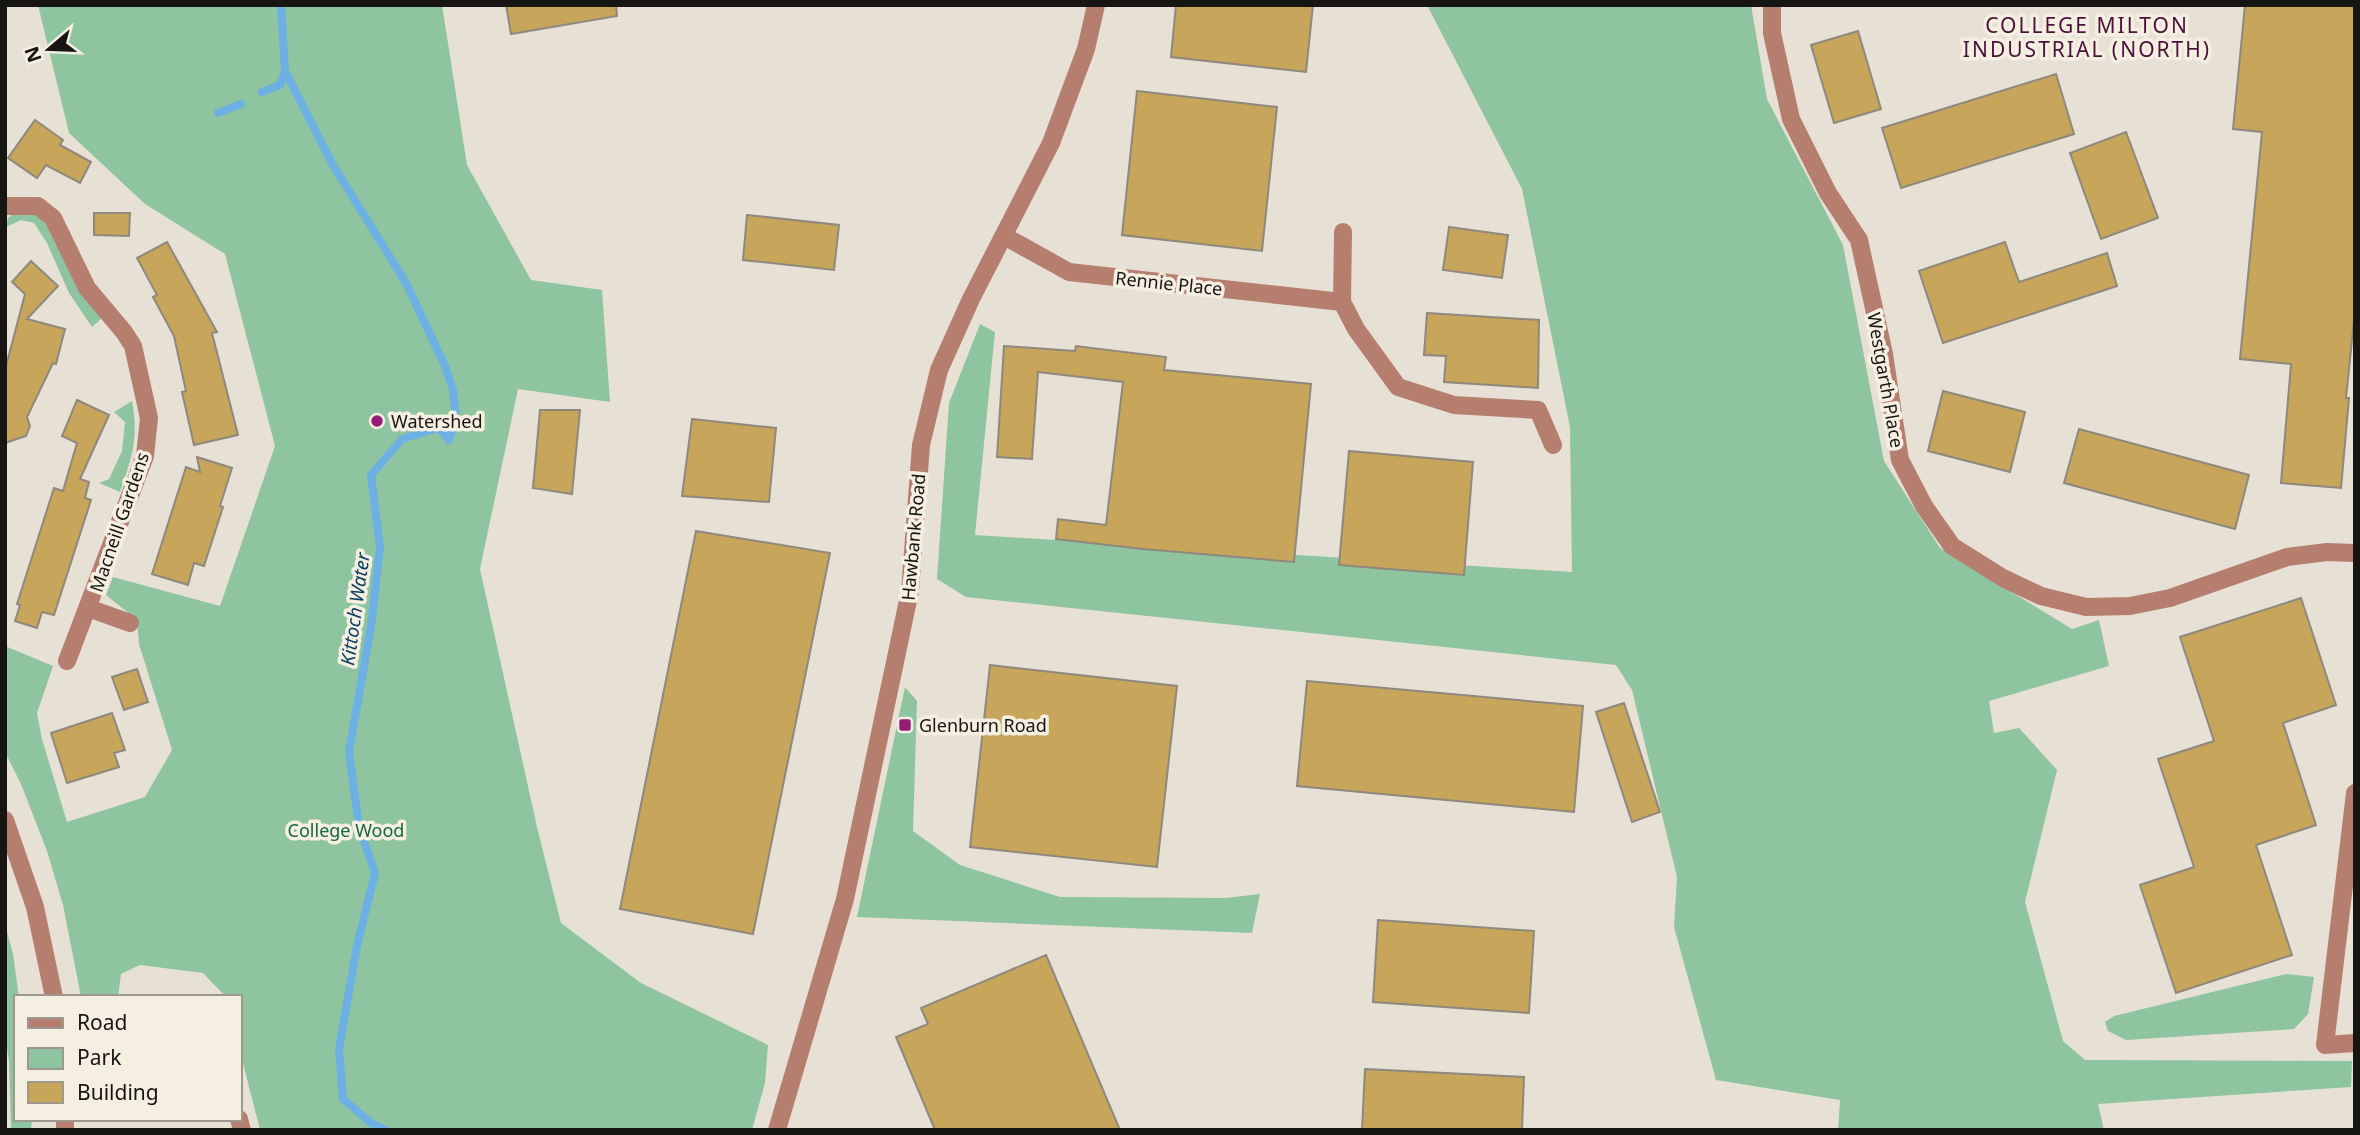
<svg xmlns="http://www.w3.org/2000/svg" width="2360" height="1135" viewBox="0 0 2360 1135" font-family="'Noto Sans',sans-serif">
<rect width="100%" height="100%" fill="#e7e1d5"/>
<g fill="#8fc4a0">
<polygon points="38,5 442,5 467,165 531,280 602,290 610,402 518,389 480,569 537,827 561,923 641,983 768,1045 765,1083 752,1130 260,1130 240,1051 240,997 226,997 203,973 140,965 121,974 118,997 81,997 63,905 47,851 21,784 5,752 5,646 53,666 37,713 42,739 67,822 145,797 172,750 139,644 137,620 106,595 113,577 220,606 275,446 225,254 145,204 69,133"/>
<polygon points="1427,5 1751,5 1767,99 1843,245 1884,461 1940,548 2072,629 2099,620 2109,666 1989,701 1994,733 2019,728 2057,770 2025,902 2063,1041 2085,1060 2352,1061 2351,1087 2098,1104 2104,1130 1838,1130 1840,1100 1716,1080 1674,927 1677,877 1632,690 1616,665 966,597 937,579 949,403 980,324 995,332 975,535 1572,572 1570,427 1522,189"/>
<polygon points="13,214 38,215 48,227 78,290 102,318 92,327 69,293 47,243 34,223 21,220 6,227 8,218"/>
<path d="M132,401c7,38 0,56 -12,91l-21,-9 10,-4 13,-28 3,-29 -11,-10z"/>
<polygon points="905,687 917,701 913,831 960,865 1060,897 1226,898 1260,894 1252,933 857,917"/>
<polygon points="5,924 13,954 19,997 16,997 16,1119 32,1119 31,1130 11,1130 9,1061 5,1035"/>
<polygon points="2286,974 2314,977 2308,1014 2294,1029 2126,1040 2108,1031 2105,1022 2114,1016"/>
</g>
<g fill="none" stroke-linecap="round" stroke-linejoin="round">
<g stroke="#6db0e3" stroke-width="8">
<polyline points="281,5 285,71 333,165 406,283 445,366 453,390 456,417 449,440 438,428 402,439 371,475 380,547 371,626 349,752 359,827 375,873 357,946 339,1049 343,1099 371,1123 386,1130"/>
<polyline points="262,92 280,85 285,71"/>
<polyline points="218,113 241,104"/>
</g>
</g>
<g fill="#c7a55b" stroke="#8e887d" stroke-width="2">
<polygon points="506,5 616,5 617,16 511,34"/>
<polygon points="1176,5 1313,5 1306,72 1171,57"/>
<polygon points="2245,5 2355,5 2355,311 2346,398 2349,398 2341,488 2281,483 2291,364 2240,359 2262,132 2233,129"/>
<polygon points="1858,31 1881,109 1834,123 1811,45"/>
<polygon points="2056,74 2074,134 1901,188 1882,128"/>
<polygon points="1137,91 1277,107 1262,251 1122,235"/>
<polygon points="35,120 63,140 60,145 91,162 80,183 46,165 37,178 8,158"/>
<polygon points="2126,132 2158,218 2101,239 2070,153"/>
<polygon points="94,213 130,213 129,236 94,235"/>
<polygon points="747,215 839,225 834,270 743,260"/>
<polygon points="1449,227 1508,235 1502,278 1443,270"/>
<polygon points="167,242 217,332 212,333 238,435 194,445 182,392 186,391 174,336 153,297 157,295 137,258"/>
<polygon points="2005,242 2019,282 2107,253 2117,286 1943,343 1919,271"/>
<polygon points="31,261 58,286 27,319 65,329 56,364 53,363 27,417 30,426 26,436 5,443 5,370 25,294 12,282"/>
<polygon points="1427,313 1539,320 1538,388 1444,382 1446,356 1424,355"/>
<polygon points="1004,346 1075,351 1076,346 1166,357 1164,370 1311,384 1294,562 1143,549 1056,539 1058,519 1106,525 1123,382 1038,372 1032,459 997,457"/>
<polygon points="1943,391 2025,412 2010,472 1928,451"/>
<polygon points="77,400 109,415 80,479 89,482 85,498 91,500 54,615 42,612 37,628 15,621 20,605 17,604 54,488 63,491 77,443 62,436"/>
<polygon points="540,410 580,410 572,494 533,488"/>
<polygon points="692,419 776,428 769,502 682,496"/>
<polygon points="2079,429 2249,475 2235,529 2064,483"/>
<polygon points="1349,451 1473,462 1464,575 1339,565"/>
<polygon points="197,457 232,468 220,506 223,507 204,566 194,563 188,585 152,574 186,467 200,472"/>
<polygon points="696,531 830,553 753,934 620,909"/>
<polygon points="2301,598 2336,705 2283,723 2316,825 2256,845 2292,955 2176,993 2140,885 2194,867 2158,759 2214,741 2180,637"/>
<polygon points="990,665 1177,686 1157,867 970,847"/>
<polygon points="137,669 148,702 124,710 112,677"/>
<polygon points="1307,681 1583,706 1574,812 1297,786"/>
<polygon points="1624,703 1660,812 1632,822 1596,712"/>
<polygon points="112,713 125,750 114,753 119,767 67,783 51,733"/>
<polygon points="1378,920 1534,931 1529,1013 1373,1002"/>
<polygon points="1046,955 1120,1130 935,1130 896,1037 928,1024 921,1008"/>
<polygon points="1365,1069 1524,1077 1522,1130 1362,1130"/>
</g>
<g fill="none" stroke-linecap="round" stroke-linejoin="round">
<g stroke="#b57e6f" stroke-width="18">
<polyline points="1772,5 1772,33 1791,119 1828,193 1859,240 1884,354 1900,460 1924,506 1952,546 2003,578 2041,596 2086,607 2130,606 2170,598 2287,557 2327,552 2355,553"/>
<polyline points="5,206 38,206 53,218 87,288 124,332 133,346 149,418 145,456 67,661"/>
<polyline points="1004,236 1069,272 1342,302 1356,329 1398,387 1454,405 1538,410 1553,445"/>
<polyline points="1342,302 1343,232"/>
<polyline points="88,608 130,623"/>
<polyline points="2355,793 2325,1045 2355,1043"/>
<polyline points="5,820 35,907 54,997"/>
<polyline points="65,1119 65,1130"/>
<polyline points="239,1119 242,1130"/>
<polyline points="777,1130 845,899 910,591 921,445 939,370 971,299 1051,143 1086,49 1096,5"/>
</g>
</g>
<g fill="#961d77" stroke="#f5efe2" stroke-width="2.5">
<circle cx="377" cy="421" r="7"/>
<rect x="898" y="718" width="14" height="14" rx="3.5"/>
</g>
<g text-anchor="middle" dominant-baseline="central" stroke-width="7" stroke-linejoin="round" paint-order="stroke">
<g font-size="18" fill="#171511" stroke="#f5efe2">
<text transform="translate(1169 283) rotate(6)">Rennie Place</text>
<text transform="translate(1886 380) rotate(80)">Westgarth Place</text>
<text transform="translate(119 522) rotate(-71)">Macneill Gardens</text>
<text transform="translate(913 537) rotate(-85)">Hawbank Road</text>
</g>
<g font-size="18" fill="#171511" stroke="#f5efe2" text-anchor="start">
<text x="391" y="421">Watershed</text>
<text x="919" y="725">Glenburn Road</text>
</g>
<g font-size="18" fill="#13683c" stroke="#f5efe2">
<text x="346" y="830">College Wood</text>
</g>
<g font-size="19" font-style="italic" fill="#093f61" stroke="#f5efe2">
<text transform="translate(355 609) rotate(-82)">Kittoch Water</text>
</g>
<g font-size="21" letter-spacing="2" fill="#4a113a" stroke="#f5efe2">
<text x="2087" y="25">COLLEGE MILTON<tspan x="2087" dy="24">INDUSTRIAL (NORTH)</tspan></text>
</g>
</g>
<rect width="2360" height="1135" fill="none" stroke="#171511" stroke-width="14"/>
<rect x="14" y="995" width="228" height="126" fill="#f5efe2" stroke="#9c988e" stroke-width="2"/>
<rect x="28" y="1018" width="35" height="10" fill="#b57e6f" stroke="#9c988e" stroke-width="2"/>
<text x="77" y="1030" font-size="21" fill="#171511">Road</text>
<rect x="28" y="1048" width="35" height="21" fill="#8fc4a0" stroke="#9c988e" stroke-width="2"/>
<text x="77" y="1065" font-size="21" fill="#171511">Park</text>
<rect x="28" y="1082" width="35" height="21" fill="#c7a55b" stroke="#9c988e" stroke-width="2"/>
<text x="77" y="1100" font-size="21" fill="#171511">Building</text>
<g transform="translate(49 49) rotate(251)" stroke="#f5efe2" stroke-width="5" paint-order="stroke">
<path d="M0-5L12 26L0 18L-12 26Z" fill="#171511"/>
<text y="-10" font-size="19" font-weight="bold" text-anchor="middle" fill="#171511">N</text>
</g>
</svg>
